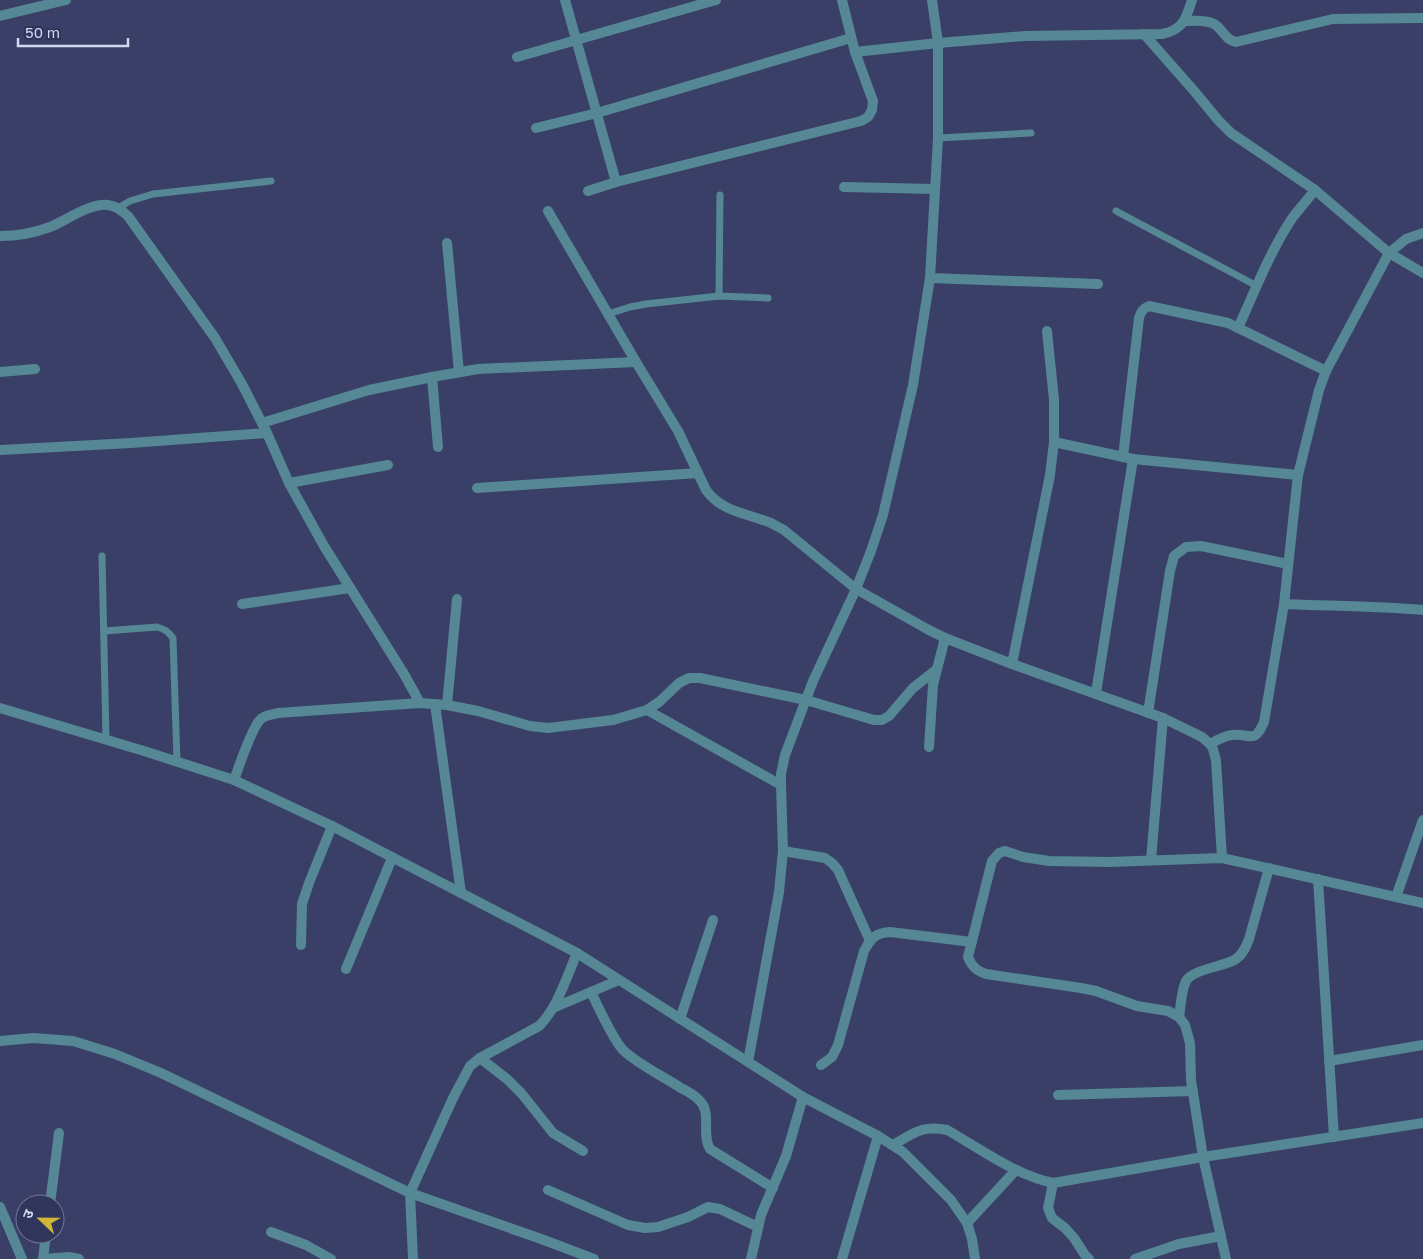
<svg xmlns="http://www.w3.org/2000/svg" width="1423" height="1259" viewBox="0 0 1423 1259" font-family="'Golos Text','Noto Sans Devanagari',sans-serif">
<rect width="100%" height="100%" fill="#393f67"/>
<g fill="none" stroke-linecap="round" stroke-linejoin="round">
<g stroke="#558794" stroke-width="7">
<polyline points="938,138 1031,133"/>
<polyline points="118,208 130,201 153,194 271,181"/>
<polyline points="1116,211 1257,286"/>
<polyline points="719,296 720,195"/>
<polyline points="608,314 630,307 646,304 719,296 768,298"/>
<polyline points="102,556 106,739"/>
<path d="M104,631l53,-4c7,2 11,4 16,11l4,123"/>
</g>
<g stroke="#558794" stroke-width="10">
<polyline points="565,0 616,182"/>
<polyline points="0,16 66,0"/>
<path d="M1184,21c9,0 25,-2 33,5 7,6 9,14 19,16l97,-23 90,-1"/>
<polyline points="1144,34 1195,92 1218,120 1231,133 1315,190 1389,253 1423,273"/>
<path d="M855,52l83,-9 87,-7 137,-2c21,-4 24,-15 30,-34"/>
<polyline points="517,57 716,0"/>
<polyline points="536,128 597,113 851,38"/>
<polyline points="844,187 935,189"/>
<polyline points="588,191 616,182 861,121 868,117 872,110 873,101 855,52 842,0"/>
<path d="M548,211l88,151 42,69 28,59c16,22 40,23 65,33 4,2 9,5 13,7l72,59 71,40 18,9 67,26 151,54 39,19 8,7 3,5 3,11 6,98"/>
<path d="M0,236c17,0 34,-3 50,-9 17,-7 40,-24 58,-22 9,1 14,6 20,11l87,122 27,46 25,49 22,50 35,63 80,128 16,29"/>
<polyline points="447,243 459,372"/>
<polyline points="930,278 1098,284"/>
<path d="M1238,328c17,-37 32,-77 55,-111 7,-9 15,-18 22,-27"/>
<polyline points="0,372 35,369"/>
<polyline points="432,377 438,447"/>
<polyline points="262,423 369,390 432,377 478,369 636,362"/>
<polyline points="1054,442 1133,459 1298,475"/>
<polyline points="0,450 131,443 267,433"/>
<path d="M1123,457l16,-139c2,-6 3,-9 10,-12l79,17 98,48"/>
<polyline points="289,483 388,465"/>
<polyline points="477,488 698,473"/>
<polyline points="242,604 350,588"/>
<path d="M1284,604c46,2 93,2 139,6"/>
<polyline points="1012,664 1050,475 1054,442 1054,400 1047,331"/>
<polyline points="1096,693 1133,459"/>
<polyline points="435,704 461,893"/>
<polyline points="447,705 457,599"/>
<polyline points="0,708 144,751 234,780 332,826 577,953 803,1097 878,1136 903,1152 951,1200 967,1223 972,1239 975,1259"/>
<polyline points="647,710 781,785"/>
<polyline points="1148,713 1170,571 1174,556 1186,547 1201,546 1288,564"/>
<path d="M1210,744c7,-4 14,-8 22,-9 19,-2 22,10 32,-13l20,-118 14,-129 21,-85 7,-19 63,-118 17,-14 17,-6"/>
<polyline points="929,747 933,685 945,638"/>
<path d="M234,780c5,-13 17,-51 26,-60 4,-5 12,-5 18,-7l142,-10 27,2 31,6 52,15 18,2 65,-8 34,-10 12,-8 20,-19 10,-5h11l106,22 68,20h8l7,-4 24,-28 23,-18"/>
<polyline points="783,851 825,858 832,863 838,870 870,941"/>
<polyline points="1151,860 1163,718"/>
<polyline points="1318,879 1334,1137"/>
<polyline points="1396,897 1423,820"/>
<polyline points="301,945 302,904 309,883 332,826"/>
<polyline points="346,969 392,858"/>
<path d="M591,992c8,16 21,46 32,58 13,13 41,27 58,38 6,3 14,7 19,13 12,12 1,34 10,48l63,39"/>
<polyline points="553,1008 619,980"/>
<path d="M1179,1017c2,-11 2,-26 7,-36 7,-12 38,-14 50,-22 7,-5 10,-12 13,-20l20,-71"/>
<polyline points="680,1019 713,920"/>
<polyline points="0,1041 33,1038 73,1041 115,1054 161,1073 410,1193 544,1240 594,1259"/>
<polyline points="480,1058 507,1079 522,1094 553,1133 583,1151"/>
<polyline points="1329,1061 1423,1045"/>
<polyline points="748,1062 779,892 783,851 781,785 781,774 785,755 813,681 856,589 871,551 883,515 913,385 930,278 938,138 938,43 932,0"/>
<path d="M821,1065l11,-8 6,-12 26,-94c7,-13 11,-18 26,-19l82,10"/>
<polyline points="1058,1095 1193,1091"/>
<path d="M893,1145c21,-12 29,-20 54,-15 34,19 68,45 106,53l150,-26 220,-34"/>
<polyline points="1053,1183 1048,1208 1052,1218 1065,1228 1074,1238 1085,1255 1089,1259"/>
<polyline points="548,1190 628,1225 645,1228 658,1227 688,1217 708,1207 720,1209 758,1227"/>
<polyline points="50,1204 59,1133"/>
<polyline points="0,1207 22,1259"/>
<polyline points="967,1223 1016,1170"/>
<polyline points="271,1232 306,1245 331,1259"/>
<polyline points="43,1259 69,1257 79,1259"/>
<polyline points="43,1259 46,1234"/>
<path d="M413,1259l-3,-66 43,-95 17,-32 10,-8 59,-32c18,-17 28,-50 38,-73"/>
<polyline points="751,1259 761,1215 786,1156 803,1097"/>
<polyline points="842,1259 878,1136"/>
<polyline points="1135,1259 1179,1244 1221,1236"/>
<path d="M1226,1259l-23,-102 -12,-77 -1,-37 -5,-18 -6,-8 -11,-6 -31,-5 -41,-15 -15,-3 -95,-14c-9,-3 -14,-7 -18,-17l24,-96 7,-8 6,-2 18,6 26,4 60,1 113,-4 201,45"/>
</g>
</g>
<g transform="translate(40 1219) rotate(292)"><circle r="24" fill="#2f355b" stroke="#717697"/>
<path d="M0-4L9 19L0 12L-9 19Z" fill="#d3b635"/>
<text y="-8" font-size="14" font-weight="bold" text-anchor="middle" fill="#d3d8f0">उ</text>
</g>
<path d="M18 38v8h110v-8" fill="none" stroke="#d3d8f0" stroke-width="2.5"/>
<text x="25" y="38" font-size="15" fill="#d3d8f0" stroke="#2f355b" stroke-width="4" paint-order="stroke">50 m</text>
</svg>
